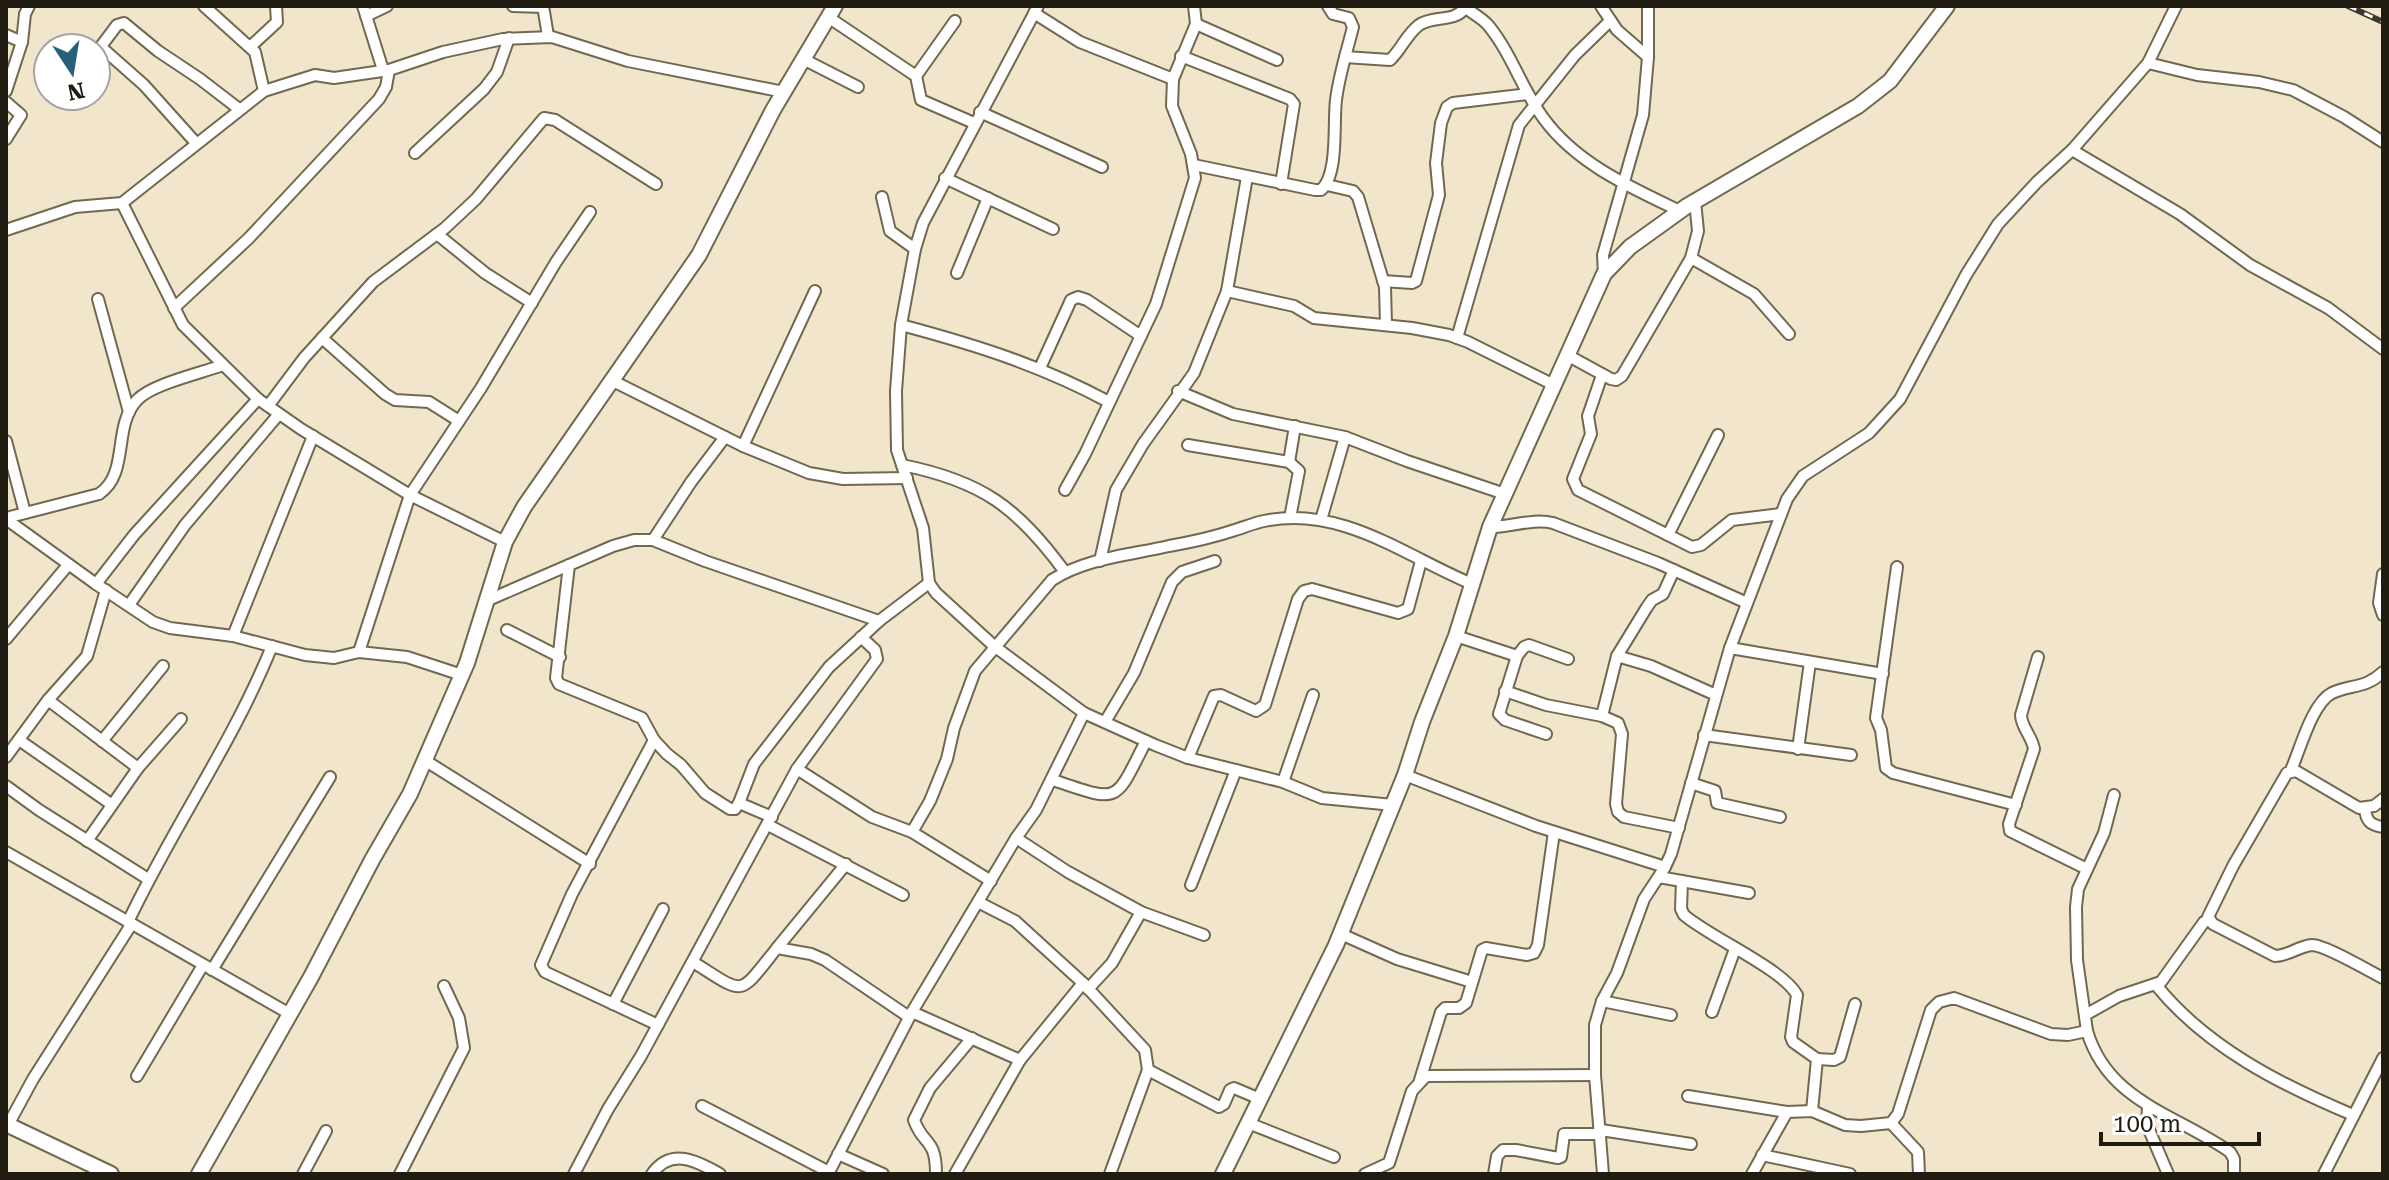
<svg xmlns="http://www.w3.org/2000/svg" width="2389" height="1180" viewBox="0 0 2389 1180" font-family="'Roboto Serif',serif">
<rect width="100%" height="100%" fill="#f1e6cb"/>
<g fill="none" stroke-linecap="round" stroke-linejoin="round">
<defs>
<g id="street">
<polyline points="204,6 255,52 264,91"/>
<polyline points="363,6 383,70"/>
<polyline points="513,6 543,7"/>
<polyline points="543,6 548,36"/>
<polyline points="1038,6 923,223 915,249 901,325 896,391 897,450 923,528 929,583 936,593 994,646 1084,713 1155,745 1188,758 1283,782 1322,798 1393,805"/>
<path d="M1464,6c7,7 17,11 24,19 24,29 34,65 56,94 33,45 88,69 136,92"/>
<polyline points="1601,6 1617,30 1648,57"/>
<polyline points="1034,13 1080,42 1173,79"/>
<polyline points="366,16 387,6"/>
<polyline points="828,17 916,76 921,100 974,123"/>
<polyline points="1196,24 1277,60"/>
<polyline points="6,35 22,42"/>
<polyline points="101,47 144,85 196,143"/>
<polyline points="250,47 277,22 276,6"/>
<polyline points="96,53 117,25 124,23 158,51 200,79 239,109"/>
<polyline points="1181,56 1290,99 1294,104 1281,184"/>
<path d="M1345,57l45,3c11,-10 16,-25 29,-35 14,-10 35,-2 46,-17"/>
<polyline points="803,59 858,87"/>
<polyline points="2148,63 2197,75 2259,82 2293,90 2344,117 2383,142"/>
<polyline points="916,76 955,21"/>
<polyline points="6,91 22,42 25,14 29,6"/>
<polyline points="6,102 21,115 6,139"/>
<polyline points="980,112 1102,167"/>
<polyline points="2072,150 2180,214 2250,265 2328,308 2383,349"/>
<polyline points="415,153 484,89 497,72 509,38"/>
<path d="M1194,165l121,25h6c18,-16 12,-67 15,-90 3,-25 11,-49 17,-73l-4,-9 -16,-4 -5,-8"/>
<polyline points="945,178 1053,229"/>
<polyline points="1327,185 1353,191 1358,197 1385,287 1386,325"/>
<polyline points="882,197 890,231 915,249"/>
<polyline points="122,203 183,325 258,399 301,429 410,495 505,542"/>
<polyline points="6,230 75,207 122,203 264,91 315,75 334,78 389,70 443,52 503,39 552,37 628,61 784,92"/>
<polyline points="437,234 485,273 532,303"/>
<polyline points="1691,258 1754,294 1789,334"/>
<polyline points="957,273 988,198"/>
<polyline points="1604,274 1603,255 1643,115 1648,57 1648,6"/>
<polyline points="1383,281 1412,283 1416,281 1439,195 1436,163 1441,123 1447,107 1453,103 1528,94"/>
<polyline points="1227,291 1294,306 1314,318 1412,328 1449,335 1468,342 1554,385"/>
<polyline points="98,299 129,412"/>
<polyline points="174,308 249,238 379,99 386,87 389,70"/>
<path d="M901,325c75,20 139,40 208,77"/>
<polyline points="322,338 385,394 395,400 429,402 459,421"/>
<polyline points="1457,338 1519,125 1575,55 1610,21"/>
<polyline points="1567,355 1611,379 1616,380 1622,376 1691,258 1698,231 1695,201"/>
<polyline points="1040,368 1071,300 1078,297 1087,300 1141,336"/>
<polyline points="1602,375 1588,416 1591,434 1573,479 1578,490 1692,547 1701,545 1732,520 1781,514"/>
<polyline points="613,381 743,446 809,473 843,479 907,478"/>
<polyline points="1178,391 1233,414 1345,437"/>
<polyline points="268,406 304,358 373,282 445,228 476,199 544,118 555,120 656,184"/>
<polyline points="6,441 25,513"/>
<polyline points="1188,445 1289,462 1299,471 1290,518"/>
<polyline points="743,446 815,291"/>
<polyline points="1289,462 1295,426"/>
<path d="M902,465c80,16 115,42 163,107"/>
<polyline points="1065,490 1085,454 1156,304 1195,178 1191,154 1172,106 1173,79 1196,24 1194,6"/>
<path d="M6,518l93,-24c31,-21 13,-67 38,-94 15,-16 64,-27 86,-35"/>
<polyline points="6,519 96,584 153,622 170,628 233,636 305,655 334,658 359,652 407,657 462,675"/>
<polyline points="1321,520 1345,437 1407,461 1505,494"/>
<path d="M1490,527c21,0 43,-9 63,-4l105,40 89,40"/>
<polyline points="1668,535 1718,435"/>
<polyline points="653,540 691,482 725,437"/>
<polyline points="1100,561 1116,490 1143,444 1194,373 1227,291 1247,177"/>
<polyline points="569,565 556,678 559,684 642,718 654,740 667,754 681,765 705,793 730,809 735,809 739,803"/>
<polyline points="1897,567 1876,718 1881,730 1886,768 1893,773 2016,805"/>
<polyline points="2383,574 2379,603 2383,615"/>
<polyline points="96,584 134,535 258,399"/>
<polyline points="486,601 613,546 634,540 653,540 705,561 879,621"/>
<polyline points="129,605 185,525 279,414"/>
<polyline points="507,630 560,657"/>
<polyline points="233,636 313,436"/>
<polyline points="1456,636 1517,656 1524,647 1529,645 1568,659"/>
<polyline points="6,639 68,565"/>
<polyline points="1730,648 1883,674"/>
<polyline points="359,652 410,495 481,388 556,262 590,212"/>
<polyline points="1517,656 1499,714 1505,720 1546,734"/>
<polyline points="1617,656 1651,666 1716,695"/>
<path d="M2038,657l-17,58c0,12 11,21 13,34l-25,75 1,7 77,38"/>
<polyline points="1505,691 1546,705 1602,716 1618,723 1622,734 1616,804 1618,812 1624,817 1679,828"/>
<polyline points="48,700 138,768"/>
<polyline points="1602,716 1617,656 1647,607 1652,600 1663,594 1674,570"/>
<polyline points="1105,722 1134,673 1172,582 1182,572 1215,561"/>
<polyline points="1704,735 1851,755"/>
<polyline points="19,740 111,804"/>
<polyline points="654,740 572,894 541,965 545,972 658,1025"/>
<polyline points="102,741 163,666"/>
<polyline points="1798,749 1810,662"/>
<polyline points="6,757 48,700 87,656 106,590"/>
<polyline points="1188,758 1214,696 1221,695 1256,711 1265,705 1298,599 1304,591 1312,589 1398,613 1408,609 1421,561"/>
<polyline points="426,761 590,864"/>
<polyline points="797,769 872,817 912,832 991,881"/>
<path d="M2291,770c9,-20 21,-67 41,-77 20,-9 33,-4 51,-21"/>
<polyline points="1405,775 1536,826 1665,867 1671,854 1730,648 1787,499 1803,476 1869,433 1900,399 1966,275 1998,224 2037,182 2072,150 2148,63 2176,6"/>
<path d="M1053,780c68,23 61,24 93,-39"/>
<polyline points="1283,782 1313,695"/>
<polyline points="1691,783 1715,791 1717,803 1780,817"/>
<polyline points="6,786 39,810 148,879"/>
<path d="M2383,799l-9,7 -15,2 -63,-37 -9,2 -54,93 -25,51 5,7 62,32c13,0 24,-10 37,-11 13,0 57,26 71,33"/>
<path d="M2365,808c1,13 5,17 18,19"/>
<polyline points="772,817 739,803 754,764 829,667 879,621 929,583"/>
<polyline points="768,825 903,895"/>
<path d="M912,832l18,-31 17,-42 7,-31 21,-57 77,-91c34,-22 78,-25 117,-34 23,-4 45,-9 66,-16 10,-3 19,-7 29,-9 77,-16 141,35 208,63"/>
<polyline points="1016,838 1068,872 1141,912"/>
<polyline points="87,841 138,768 181,719"/>
<polyline points="6,852 290,1014"/>
<polyline points="1659,877 1749,893"/>
<path d="M1682,881l-1,28 3,6c27,23 99,54 113,80l-6,42 2,5 24,17 -5,52"/>
<polyline points="1191,885 1236,770"/>
<polyline points="978,902 1015,921 1083,983 1145,1050 1148,1070 1219,1107 1224,1104 1230,1090 1234,1088 1260,1099"/>
<path d="M128,922c44,-94 105,-179 144,-276"/>
<polyline points="1341,934 1397,959 1472,982"/>
<polyline points="777,948 846,864"/>
<path d="M693,962c53,33 44,36 84,-14l34,6 14,6 84,57"/>
<polyline points="212,970 330,777"/>
<path d="M2156,985c50,62 125,100 197,130"/>
<polyline points="1088,989 1112,963 1141,912 1204,935"/>
<polyline points="1602,1001 1671,1015"/>
<polyline points="613,1004 663,909"/>
<polyline points="912,1012 1020,1060"/>
<polyline points="1712,1012 1735,949"/>
<polyline points="2085,1015 2119,996 2161,982 2204,922 2210,920"/>
<polyline points="2087,1031 2077,960 2076,907 2078,889 2104,833 2114,795"/>
<polyline points="1817,1059 1834,1060 1840,1057 1855,1004"/>
<polyline points="137,1076 203,965"/>
<polyline points="1420,1080 1441,1012 1445,1008 1459,1008 1466,1003 1482,950 1486,948 1527,955 1534,953 1538,945 1554,832"/>
<polyline points="1688,1096 1787,1112"/>
<polyline points="702,1106 829,1172"/>
<polyline points="2148,1107 2147,1125 2168,1174"/>
<polyline points="1248,1123 1334,1157"/>
<polyline points="1891,1123 1918,1152 1919,1174"/>
<polyline points="8,1125 33,1079 131,925"/>
<polyline points="1601,1130 1691,1144"/>
<polyline points="838,1154 883,1174"/>
<polyline points="1762,1155 1850,1174"/>
<polyline points="303,1174 326,1131"/>
<polyline points="400,1174 464,1048 459,1018 444,986"/>
<polyline points="574,1174 608,1109 641,1056 797,769 877,659 875,650 861,637"/>
<path d="M652,1174c19,-27 45,-13 68,0"/>
<polyline points="828,1174 912,1012 1016,838 1036,810 1084,713"/>
<path d="M936,1174c0,-37 -13,-28 -22,-54l16,-32 42,-50"/>
<polyline points="955,1174 1020,1060 1083,983"/>
<polyline points="1110,1174 1148,1070"/>
<polyline points="1365,1174 1389,1163 1412,1091 1426,1076 1595,1075"/>
<polyline points="1494,1174 1497,1156 1503,1150 1516,1150 1558,1158 1561,1157 1564,1134 1601,1134"/>
<polyline points="1603,1174 1595,1075 1595,1025 1602,1001 1617,973 1644,899 1665,867"/>
<path d="M1752,1174l35,-62 25,-1 33,14 16,1 30,-3 7,-9 33,-104 8,-8 15,-4 97,36 17,1 19,-4c21,71 89,83 143,121l4,7v15"/>
<polyline points="2324,1174 2383,1058"/>
</g>
<g id="secondary">
<polyline points="6,1124 111,1174"/>
<polyline points="199,1174 311,977 372,860 410,794 467,663 505,542 524,507 699,255 773,110 835,6"/>
<polyline points="1223,1174 1336,945 1405,775 1422,722 1456,636 1490,527 1604,274 1630,247 1687,206 1858,106 1890,81 1947,6"/>
</g>
</defs>
<use href="#street" stroke="#716850" stroke-width="14"/>
<use href="#secondary" stroke="#716850" stroke-width="18"/>
<use href="#street" stroke="#fff" stroke-width="10"/>
<use href="#secondary" stroke="#fff" stroke-width="14"/>
<defs>
<polyline id="rail" points="2348,6 2383,22"/>
</defs>
<use href="#rail" stroke="#3b372a" stroke-width="6"/>
<use href="#rail" stroke="#fff" stroke-width="3" stroke-dasharray="9" stroke-linecap="butt"/>
</g>
<rect width="2389" height="1180" fill="none" stroke="#201c12" stroke-width="16"/>
<g transform="translate(72 72) rotate(168)"><circle r="38" fill="#ffffff" stroke="#a6a4a0" stroke-width="2"/>
<path d="M0-6L14 30L0 20L-14 30Z" fill="#285f7a"/>
<text y="-12" font-size="22" font-weight="bold" text-anchor="middle" fill="#201c12">N</text>
</g>
<path d="M2101 1132v12h158v-12" fill="none" stroke="#201c12" stroke-width="4"/>
<text x="2113" y="1132" font-size="24" fill="#201c12" stroke="#ffffff" stroke-width="6" paint-order="stroke">100 m</text>
</svg>
